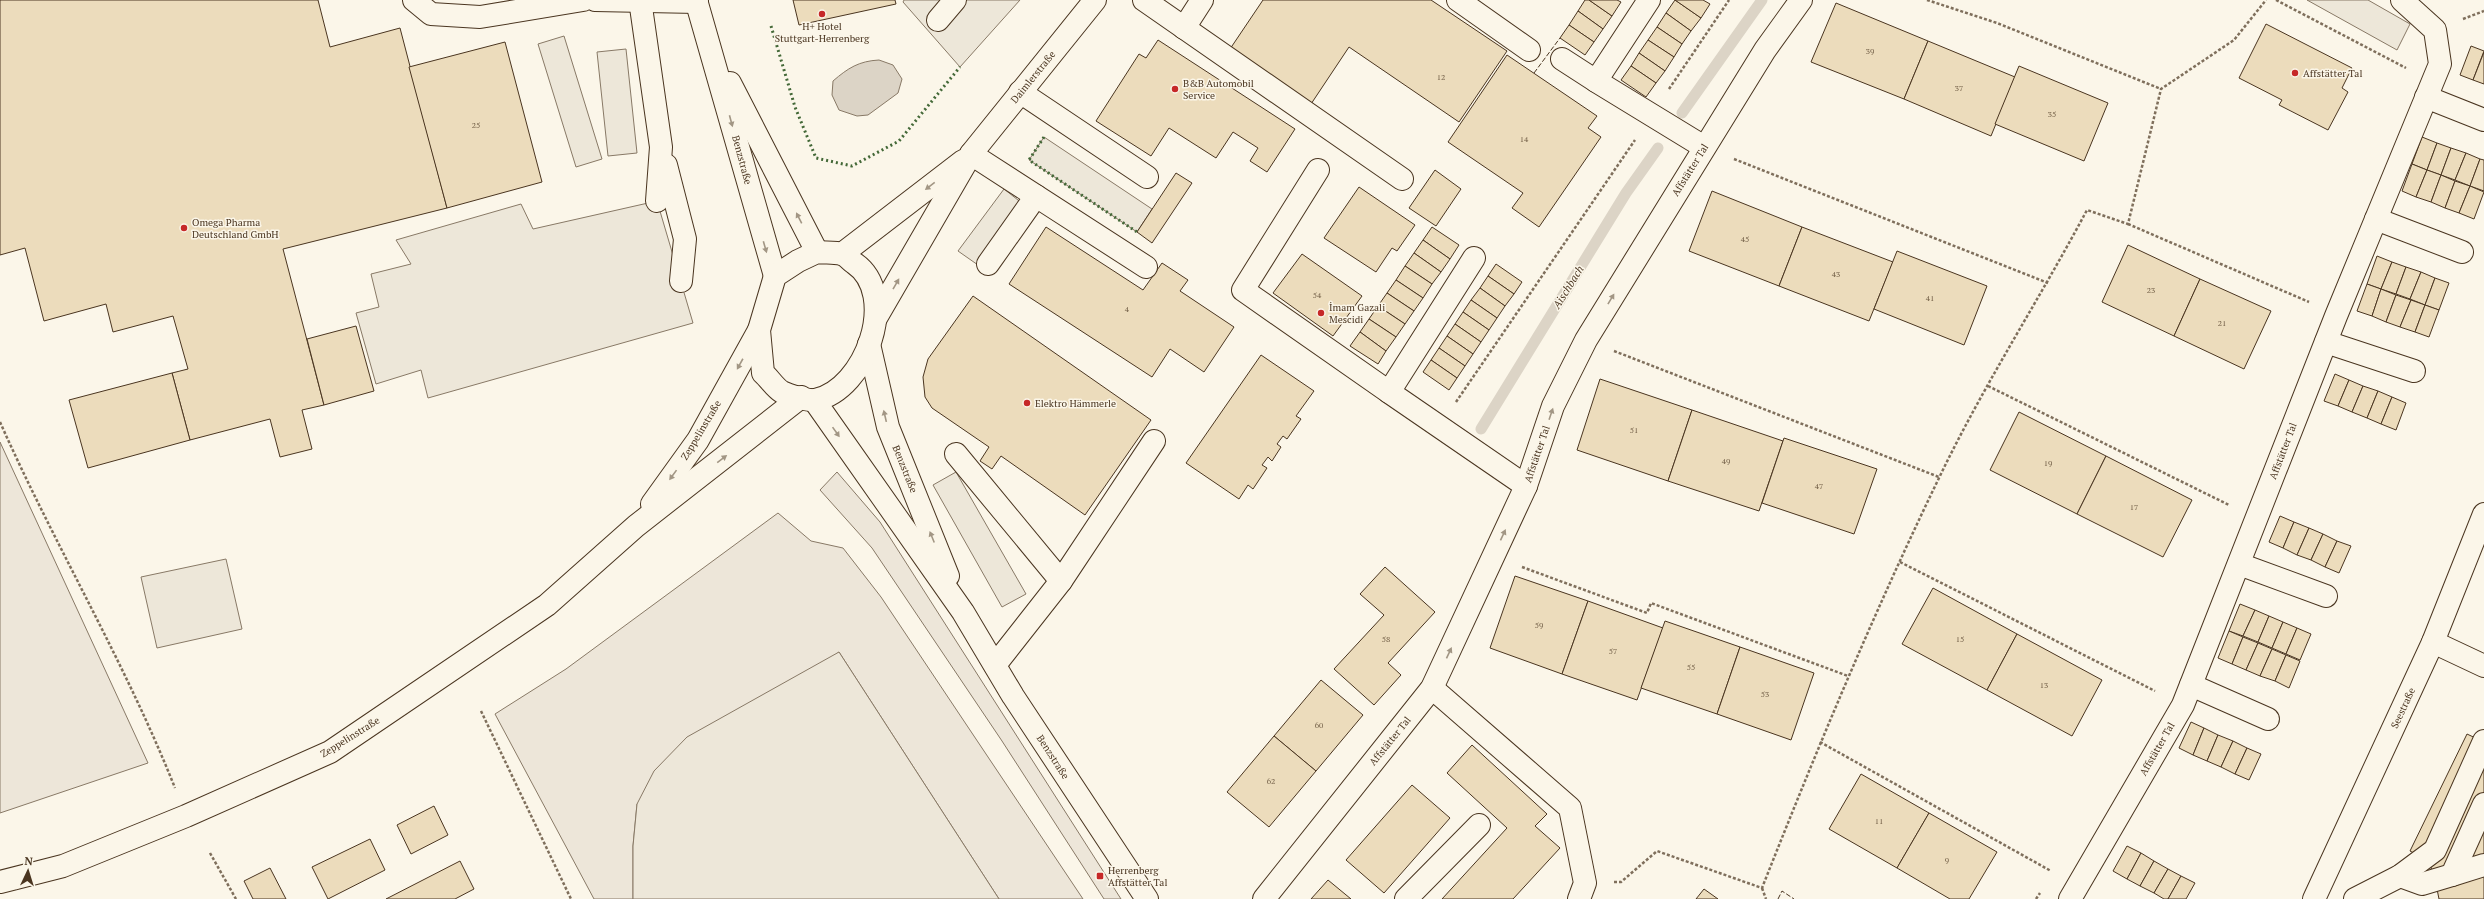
<svg xmlns="http://www.w3.org/2000/svg" width="2484" height="899" viewBox="0 0 2484 899" font-family="'PT Serif',serif">
<rect width="100%" height="100%" fill="#fbf6e9"/>
<g fill="#ede6d9" stroke="#887966">
<polygon points="0,442 148,763 0,813"/>
<polygon points="837,472 880,522 1121,899 1104,899 1002,741 872,548 820,490"/>
<polygon points="778,513 811,541 843,548 881,597 1083,899 999,899 839,652 637,804 633,846 633,899 594,899 495,714 566,669"/>
</g>
<g fill="#ede7d9" stroke="#887966">
<polygon points="904,0 1020,0 960,67 903,2"/>
<polygon points="2307,0 2368,0 2410,24 2397,50"/>
<polygon points="564,36 602,159 576,167 538,44"/>
<polygon points="626,49 637,153 608,156 597,52"/>
<polygon points="1044,137 1152,209 1137,232 1029,160"/>
<polygon points="1004,189 1023,204 978,265 958,251"/>
<polygon points="657,201 693,323 428,398 421,370 376,384 356,313 379,307 371,274 411,264 396,240 521,204 533,229"/>
<polygon points="956,472 1026,594 1002,607 933,485"/>
<polygon points="226,559 242,629 157,648 141,577"/>
<polygon points="839,652 999,899 633,899 633,846 637,804 654,771 687,737"/>
</g>
<path fill="#dcd4c6" stroke="#887966" d="M879,60l14,5 9,14 -4,14 -30,22 -11,1 -18,-6 -7,-15 1,-14c15,-13 26,-20 46,-21z"/>
<g fill="none" stroke-linecap="round" stroke-linejoin="round">
<g stroke="#dcd4c6" stroke-width="11">
<polyline points="1682,113 1762,0"/>
<polyline points="1481,429 1626,193 1658,148"/>
</g>
</g>
<g fill="#ecdcbc" stroke="#4a3520">
<polygon points="0,0 318,0 330,47 400,28 447,208 283,249 324,405 302,410 312,449 280,457 270,419 190,440 172,373 188,369 173,316 113,332 106,304 44,321 25,248 0,255"/>
<polygon points="793,0 895,0 896,4 799,25"/>
<polygon points="1263,0 1431,0 1507,51 1459,122 1349,47 1311,104 1230,49"/>
<polygon points="1585,0 1589,0 1612,16 1603,29 1578,11"/>
<polygon points="1589,0 1617,0 1621,2 1612,16"/>
<polygon points="1675,0 1701,18 1691,31 1666,13"/>
<polygon points="1675,0 1703,0 1710,4 1701,18"/>
<polygon points="1836,3 1928,41 1904,99 1811,62"/>
<polygon points="1578,11 1603,29 1594,42 1569,25"/>
<polygon points="1666,13 1691,31 1682,44 1657,27"/>
<polygon points="2266,24 2352,68 2342,88 2348,92 2328,130 2279,105 2282,100 2239,78"/>
<polygon points="1569,25 1594,42 1585,55 1560,38"/>
<polygon points="1657,27 1682,44 1674,57 1648,40"/>
<polygon points="1158,40 1295,129 1267,172 1250,161 1258,148 1233,132 1216,158 1169,128 1151,156 1096,121 1139,54 1146,58"/>
<polygon points="1648,40 1674,57 1665,71 1639,53"/>
<polygon points="1928,41 2015,77 1991,136 1904,99"/>
<polygon points="505,42 542,182 447,208 409,67"/>
<polygon points="2471,46 2484,51 2473,80 2460,75"/>
<polygon points="2484,52 2484,84 2473,80"/>
<polygon points="1639,53 1665,71 1656,83 1631,66"/>
<polygon points="1507,55 1597,116 1588,128 1601,137 1539,227 1512,208 1523,193 1448,142"/>
<polygon points="1631,66 1656,83 1646,97 1621,80"/>
<polygon points="2019,66 2108,103 2084,161 1995,124"/>
<polygon points="2422,137 2437,143 2427,170 2412,164"/>
<polygon points="2437,143 2451,148 2441,175 2427,170"/>
<polygon points="2451,148 2466,153 2455,180 2441,175"/>
<polygon points="2466,153 2480,159 2470,186 2455,180"/>
<polygon points="2480,159 2484,160 2484,191 2470,186"/>
<polygon points="2412,164 2427,170 2416,197 2402,191"/>
<polygon points="1435,170 1461,189 1436,226 1409,208"/>
<polygon points="2427,170 2441,175 2431,202 2416,197"/>
<polygon points="1176,173 1192,183 1152,243 1137,232"/>
<polygon points="2441,175 2455,181 2445,208 2431,202"/>
<polygon points="2455,181 2470,186 2459,213 2445,208"/>
<polygon points="2470,186 2484,192 2474,219 2459,213"/>
<polygon points="1359,187 1415,225 1397,251 1392,248 1376,272 1324,238"/>
<polygon points="1712,191 1802,227 1779,286 1689,251"/>
<polygon points="1046,227 1143,290 1162,263 1188,280 1180,291 1234,327 1204,372 1170,349 1152,377 1009,284"/>
<polygon points="1432,227 1459,245 1450,259 1423,240"/>
<polygon points="1802,227 1893,262 1869,321 1779,286"/>
<polygon points="1423,240 1450,259 1441,272 1414,253"/>
<polygon points="2128,245 2200,279 2174,336 2102,302"/>
<polygon points="1897,251 1987,286 1964,345 1874,309"/>
<polygon points="1414,253 1441,272 1432,284 1405,266"/>
<polygon points="1302,254 1362,296 1333,336 1273,293"/>
<polygon points="2377,256 2392,262 2381,289 2367,284"/>
<polygon points="2392,262 2406,267 2396,294 2381,289"/>
<polygon points="1496,264 1522,282 1514,294 1488,276"/>
<polygon points="1405,266 1432,284 1423,298 1396,280"/>
<polygon points="2406,267 2421,272 2410,299 2396,294"/>
<polygon points="2421,272 2435,278 2425,305 2410,299"/>
<polygon points="1488,276 1514,294 1505,306 1480,288"/>
<polygon points="2435,278 2449,283 2439,310 2425,305"/>
<polygon points="2200,279 2271,311 2244,369 2174,336"/>
<polygon points="1396,280 1423,298 1414,311 1387,293"/>
<polygon points="2367,284 2381,289 2372,316 2357,311"/>
<polygon points="1480,288 1505,306 1497,318 1471,300"/>
<polygon points="2381,289 2396,295 2386,322 2372,316"/>
<polygon points="1387,293 1414,311 1405,324 1378,306"/>
<polygon points="2396,295 2411,300 2400,327 2386,322"/>
<polygon points="973,296 1151,420 1085,515 1001,456 992,469 980,461 989,447 932,408 925,397 923,377 928,359"/>
<polygon points="1471,300 1497,318 1489,330 1463,312"/>
<polygon points="2411,300 2425,305 2415,332 2400,327"/>
<polygon points="2425,305 2439,310 2429,337 2415,332"/>
<polygon points="1378,306 1405,324 1396,337 1369,319"/>
<polygon points="1463,312 1489,330 1481,342 1455,324"/>
<polygon points="1369,319 1396,337 1386,351 1360,332"/>
<polygon points="1455,324 1481,342 1473,354 1447,336"/>
<polygon points="356,326 374,391 324,405 307,339"/>
<polygon points="1360,332 1386,351 1378,364 1350,346"/>
<polygon points="1447,336 1473,354 1465,366 1439,348"/>
<polygon points="1439,348 1465,366 1457,378 1431,360"/>
<polygon points="1261,355 1314,391 1296,416 1301,419 1287,439 1283,436 1277,444 1281,447 1272,461 1268,457 1262,465 1267,468 1253,489 1248,485 1239,499 1186,463"/>
<polygon points="1431,360 1457,378 1449,390 1423,372"/>
<polygon points="172,373 190,440 88,468 69,400"/>
<polygon points="2335,374 2349,380 2338,406 2324,401"/>
<polygon points="1600,379 1692,410 1668,481 1577,450"/>
<polygon points="2349,380 2363,386 2352,412 2338,406"/>
<polygon points="2363,386 2378,391 2367,418 2352,412"/>
<polygon points="2378,391 2392,397 2381,424 2367,418"/>
<polygon points="2392,397 2406,403 2396,430 2381,424"/>
<polygon points="1692,410 1783,441 1759,511 1668,481"/>
<polygon points="2019,412 2106,456 2077,514 1990,470"/>
<polygon points="1784,438 1877,469 1854,534 1762,503"/>
<polygon points="2106,456 2192,500 2163,557 2077,514"/>
<polygon points="2280,516 2294,522 2283,548 2269,542"/>
<polygon points="2294,522 2309,528 2297,555 2283,548"/>
<polygon points="2309,528 2323,534 2311,560 2297,555"/>
<polygon points="2323,534 2337,541 2325,567 2311,560"/>
<polygon points="2337,541 2351,546 2339,573 2325,567"/>
<polygon points="1385,567 1435,612 1388,663 1401,675 1374,705 1334,669 1384,615 1360,594"/>
<polygon points="1515,576 1588,601 1562,674 1490,648"/>
<polygon points="1933,588 2017,634 1987,690 1902,644"/>
<polygon points="1588,601 1663,628 1637,700 1562,674"/>
<polygon points="2240,604 2255,610 2243,636 2229,631"/>
<polygon points="2255,610 2269,616 2258,642 2243,636"/>
<polygon points="2269,616 2283,622 2272,648 2258,642"/>
<polygon points="1665,621 1740,647 1717,714 1641,688"/>
<polygon points="2283,622 2297,628 2286,654 2272,648"/>
<polygon points="2297,628 2311,634 2300,660 2286,654"/>
<polygon points="2229,631 2243,637 2232,664 2218,658"/>
<polygon points="2017,634 2102,680 2072,736 1987,690"/>
<polygon points="2243,637 2258,643 2246,670 2232,664"/>
<polygon points="2258,643 2272,649 2260,676 2246,670"/>
<polygon points="1740,647 1814,673 1791,740 1717,714"/>
<polygon points="2272,649 2286,655 2275,681 2260,676"/>
<polygon points="2286,655 2300,661 2289,688 2275,681"/>
<polygon points="1321,680 1363,715 1316,771 1274,736"/>
<polygon points="2191,722 2204,728 2193,755 2179,748"/>
<polygon points="2204,728 2218,735 2207,761 2193,755"/>
<polygon points="2467,734 2484,742 2484,871 2436,884 2429,861 2410,851"/>
<polygon points="2218,735 2233,741 2221,767 2207,761"/>
<polygon points="1274,736 1316,771 1269,827 1227,792"/>
<polygon points="2233,741 2247,748 2235,774 2221,767"/>
<polygon points="1472,745 1547,814 1535,826 1560,848 1513,899 1442,899 1507,828 1447,773"/>
<polygon points="2247,748 2261,754 2249,780 2235,774"/>
<polygon points="1861,774 1929,813 1897,868 1829,829"/>
<polygon points="1412,785 1450,818 1384,893 1346,860"/>
<polygon points="434,806 448,835 411,854 397,825"/>
<polygon points="1929,813 1997,852 1969,899 1950,899 1897,868"/>
<polygon points="370,839 385,870 328,899 312,867"/>
<polygon points="2127,846 2141,853 2127,879 2113,871"/>
<polygon points="2141,853 2154,861 2140,886 2127,879"/>
<polygon points="460,861 474,889 455,899 386,899"/>
<polygon points="2154,861 2168,869 2154,893 2140,886"/>
<polygon points="270,868 286,899 253,899 244,881"/>
<polygon points="2168,869 2181,876 2168,899 2164,899 2154,893"/>
<polygon points="2484,871 2484,899 2439,899 2436,884"/>
<polygon points="2181,876 2195,883 2186,899 2168,899"/>
<polygon points="1328,880 1351,899 1311,899"/>
<polygon points="1704,889 1718,899 1696,899"/>
</g>
<g fill="none" stroke-linecap="round" stroke-linejoin="round">
<defs>
<g id="minor">
<polyline points="414,0 431,14 480,17 583,0"/>
<polyline points="595,0 697,2"/>
<polyline points="640,0 661,147 657,201"/>
<polyline points="696,0 775,276"/>
<polyline points="1144,0 1402,179"/>
<polyline points="1458,0 1529,50"/>
<polyline points="938,20 955,0"/>
<polyline points="1184,28 1202,0"/>
<polyline points="1562,59 1596,81 1649,0"/>
<polyline points="1596,81 1704,147"/>
<polyline points="730,83 817,252"/>
<polyline points="1020,92 1147,177"/>
<polyline points="2426,97 2484,120"/>
<polyline points="971,154 1146,267"/>
<polyline points="666,165 685,239 681,281"/>
<polyline points="1318,170 1243,290 1389,392"/>
<polyline points="2376,219 2462,252"/>
<polyline points="1474,258 1389,392 1526,486"/>
<polyline points="988,264 1036,196"/>
<polyline points="2326,342 2414,371"/>
<polyline points="869,344 888,427 948,576"/>
<polyline points="814,400 963,612 1013,696 1147,899"/>
<polyline points="956,454 1061,581 995,665"/>
<polyline points="2239,564 2326,596"/>
<polyline points="1061,581 1154,441"/>
<polyline points="2433,642 2484,666"/>
<polyline points="2191,685 2268,719"/>
<polyline points="1432,688 1570,808 1585,883 1579,899"/>
<polyline points="2452,875 2484,865"/>
<polyline points="2400,876 2422,884 2452,875 2484,804"/>
<polyline points="1264,899 1432,688 1526,486 1553,406 1586,340 1765,50 1801,0"/>
<polyline points="1406,899 1479,825"/>
<polyline points="2070,899 2183,705 2336,316 2440,64 2435,30 2402,0"/>
<polyline points="2355,899 2400,876 2435,850 2484,741"/>
</g>
<g id="major">
<path d="M817,252c7,1 18,0 25,2 4,1 8,6 12,9 46,31 12,127 -39,137 -7,1 -27,-5 -33,-8 -7,-4 -13,-14 -19,-19l-4,-43 16,-54 23,-15z"/>
<polyline points="842,254 963,161"/>
<polyline points="876,318 971,154 1095,0"/>
<polyline points="652,504 698,440 759,330"/>
<polyline points="0,882 63,866 186,816 330,752 547,605 636,526 801,397"/>
<polyline points="2314,899 2433,642 2484,514"/>
</g>
</defs>
<use href="#minor" stroke="#4a3520" stroke-width="24"/>
<use href="#major" stroke="#4a3520" stroke-width="24"/>
<g stroke="#7f6f5c" stroke-width="2.5" stroke-dasharray="3 2" stroke-linecap="butt">
<polyline points="1927,0 1997,23 2161,89"/>
<polyline points="2276,0 2406,68"/>
<polyline points="2463,19 2484,11"/>
<polyline points="1669,89 1729,0"/>
<polyline points="1734,159 2048,283"/>
<polyline points="2128,224 2309,302"/>
<polyline points="1614,351 1939,477"/>
<polyline points="1988,386 2229,505"/>
<polyline points="1456,402 1635,140"/>
<path d="M0,422c55,124 125,240 175,366"/>
<polyline points="1900,562 2155,691"/>
<polyline points="1522,567 1647,613 1651,603 1848,676"/>
<polyline points="481,711 571,899"/>
<polyline points="1820,742 2051,871"/>
<polyline points="210,853 236,899"/>
<path d="M1614,882h7l36,-31 105,37c55,-139 112,-276 177,-410 44,-92 100,-178 148,-268l41,14 33,-135 73,-49 32,-40"/>
<polyline points="1762,888 1766,899"/>
<polyline points="2036,899 2040,893"/>
</g>
<use href="#minor" stroke="#fbf6e9" stroke-width="22"/>
<use href="#major" stroke="#fbf6e9" stroke-width="22"/>
<g stroke="#436837" stroke-width="3" stroke-dasharray="2 3" stroke-linecap="butt">
<polyline points="771,26 795,107 816,158 852,166 899,141 960,67"/>
<polyline points="1044,137 1029,160 1137,232"/>
</g>
<g stroke="#4a3520" stroke-width="1" stroke-dasharray="5 2" stroke-linecap="butt">
<polyline points="1534,73 1560,38"/>
<polyline points="1778,899 1782,891 1794,899"/>
</g>
</g>
<defs><path id="oneway-solid" d="M-6-.8H1V-3.2L6.5 0L1 3.2V.8H-6Z"/></defs>
<g fill="#a29684">
<use href="#oneway-solid" transform="translate(731 121) rotate(75)"/>
<use href="#oneway-solid" transform="translate(930 186) rotate(142)"/>
<use href="#oneway-solid" transform="translate(799 218) rotate(-117)"/>
<use href="#oneway-solid" transform="translate(765 247) rotate(74)"/>
<use href="#oneway-solid" transform="translate(896 284) rotate(-60)"/>
<use href="#oneway-solid" transform="translate(1611 299) rotate(-59)"/>
<use href="#oneway-solid" transform="translate(740 364) rotate(119)"/>
<use href="#oneway-solid" transform="translate(1551 414) rotate(-71)"/>
<use href="#oneway-solid" transform="translate(885 416) rotate(-103)"/>
<use href="#oneway-solid" transform="translate(836 432) rotate(55)"/>
<use href="#oneway-solid" transform="translate(722 459) rotate(-37)"/>
<use href="#oneway-solid" transform="translate(673 475) rotate(126)"/>
<use href="#oneway-solid" transform="translate(1503 535) rotate(-65)"/>
<use href="#oneway-solid" transform="translate(932 537) rotate(-112)"/>
<use href="#oneway-solid" transform="translate(1449 653) rotate(-65)"/>
</g>
<g fill="#c62828" stroke="#fbf6e9" stroke-width="1.5">
<circle cx="822" cy="14" r="4"/>
<circle cx="2295" cy="73" r="4"/>
<circle cx="1175" cy="89" r="4"/>
<circle cx="184" cy="228" r="4"/>
<circle cx="1321" cy="313" r="4"/>
<circle cx="1027" cy="403" r="4"/>
<rect x="1096" y="872" width="8" height="8" rx="2"/>
</g>
<g text-anchor="middle" dominant-baseline="central" stroke-width="3" stroke-linejoin="round" paint-order="stroke">
<g font-size="8" fill="#725f47">
<text x="1870" y="51">39</text>
<text x="1441" y="77">12</text>
<text x="1959" y="88">37</text>
<text x="2052" y="114">35</text>
<text x="476" y="125">25</text>
<text x="1524" y="139">14</text>
<text x="1745" y="239">45</text>
<text x="1836" y="274">43</text>
<text x="2151" y="290">23</text>
<text x="1317" y="295">54</text>
<text x="1930" y="298">41</text>
<text x="1127" y="309">4</text>
<text x="2222" y="323">21</text>
<text x="1634" y="430">51</text>
<text x="1726" y="461">49</text>
<text x="2048" y="463">19</text>
<text x="1819" y="486">47</text>
<text x="2134" y="507">17</text>
<text x="1539" y="625">59</text>
<text x="1386" y="639">58</text>
<text x="1960" y="639">15</text>
<text x="1613" y="651">57</text>
<text x="1691" y="667">55</text>
<text x="2044" y="685">13</text>
<text x="1765" y="694">53</text>
<text x="1319" y="725">60</text>
<text x="1271" y="781">62</text>
<text x="1879" y="821">11</text>
<text x="1947" y="860">9</text>
</g>
<g font-size="10" fill="#4a3520" stroke="#fbf6e9" text-anchor="start">
<text x="822" y="26" text-anchor="middle">H+ Hotel<tspan x="822" dy="12">Stuttgart-Herrenberg</tspan></text>
<text x="2303" y="73">Affstätter Tal</text>
<text x="1183" y="83">B&amp;B Automobil<tspan x="1183" dy="12">Service</tspan></text>
<text x="192" y="222">Omega Pharma<tspan x="192" dy="12">Deutschland GmbH</tspan></text>
<text x="1329" y="307">İmam Gazali<tspan x="1329" dy="12">Mescidi</tspan></text>
<text x="1035" y="403">Elektro Hämmerle</text>
<text x="1108" y="870">Herrenberg<tspan x="1108" dy="12">Affstätter Tal</tspan></text>
</g>
<g font-size="10" fill="#4a3520" stroke="#fbf6e9">
<text transform="translate(1033 77) rotate(-51)">Daimlerstraße</text>
<text transform="translate(742 160) rotate(75)">Benzstraße</text>
<text transform="translate(1690 170) rotate(-58)">Affstätter Tal</text>
<text transform="translate(701 430) rotate(-59)">Zeppelinstraße</text>
<text transform="translate(2283 451) rotate(-69)">Affstätter Tal</text>
<text transform="translate(1537 454) rotate(-71)">Affstätter Tal</text>
<text transform="translate(905 469) rotate(68)">Benzstraße</text>
<text transform="translate(2403 708) rotate(-65)">Seestraße</text>
<text transform="translate(350 737) rotate(-32)">Zeppelinstraße</text>
<text transform="translate(1390 741) rotate(-51)">Affstätter Tal</text>
<text transform="translate(2157 749) rotate(-60)">Affstätter Tal</text>
<text transform="translate(1053 757) rotate(57)">Benzstraße</text>
</g>
<g font-size="11" font-style="italic" fill="#4a3520" stroke="#fbf6e9">
<text transform="translate(1568 287) rotate(-58)">Aischbach</text>
</g>
</g>
<g transform="translate(28 871) rotate(4)" stroke="#fbf6e9" stroke-width="3" paint-order="stroke">
<path d="M0-3L7 15L0 10L-7 15Z" fill="#4a3520"/>
<text y="-6" font-size="11" font-weight="bold" text-anchor="middle" fill="#4a3520">N</text>
</g>
</svg>
